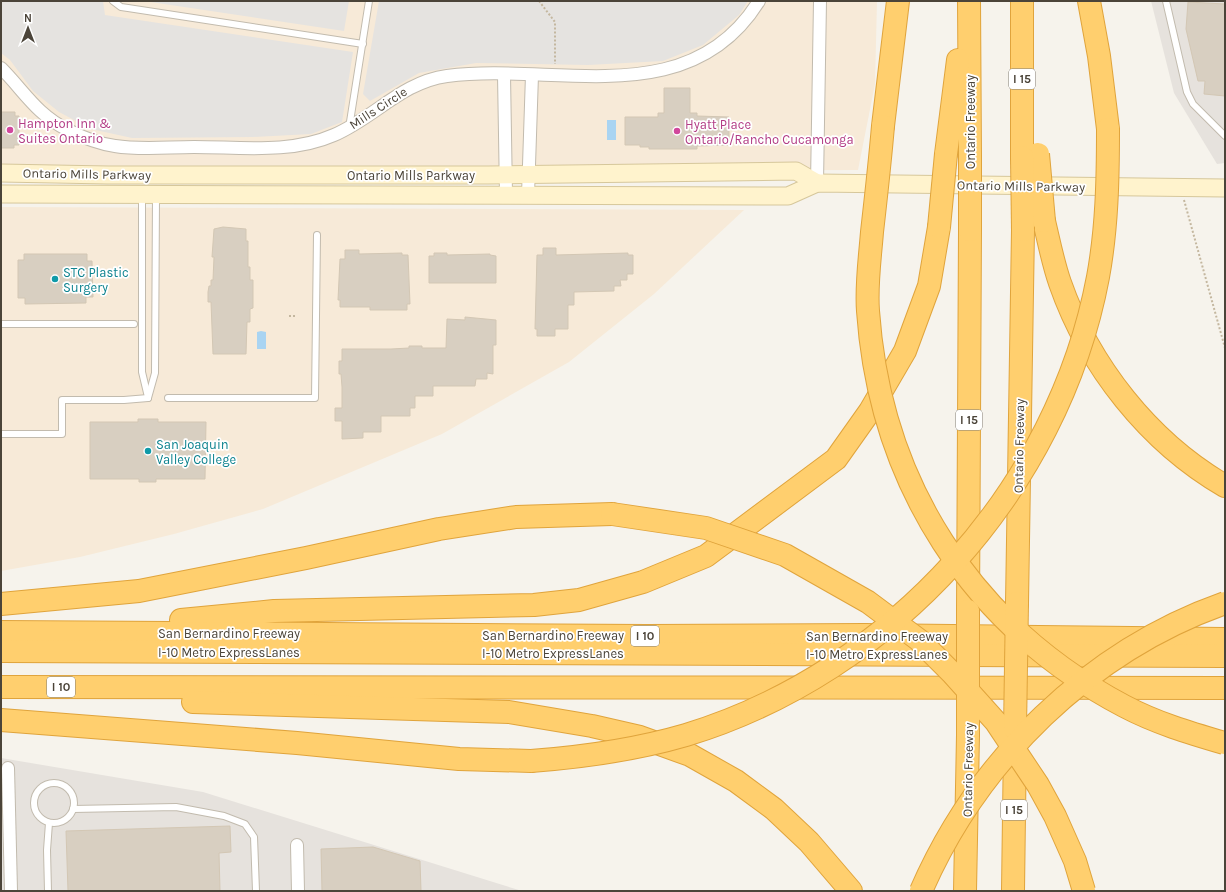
<svg xmlns="http://www.w3.org/2000/svg" width="1226" height="892" viewBox="0 0 1226 892" font-family="Karla,sans-serif">
<rect width="100%" height="100%" fill="#f6f3ec"/>
<g fill="#f7ead8">
<polygon points="1,1 877,1 875,84 858,170 518,171 1,165"/>
<polygon points="1,207 744,210 654,294 569,362 442,434 263,509 174,534 80,557 1,571"/>
</g>
<g fill="#e6e2dd">
<polygon points="1151,1 1225,1 1225,163 1217,164 1174,93"/>
<polygon points="1,758 203,792 522,891 1,891"/>
</g>
<g fill="#e5e3e0">
<polygon points="1,1 103,1 105,15 353,52 342,122 311,134 253,137 132,138 91,129 59,112 33,91 10,60 1,53"/>
<polygon points="144,1 349,1 344,31"/>
<polygon points="379,1 748,1 739,15 703,45 663,61 588,65 476,63 419,73 370,101 363,94"/>
</g>
<g fill="#a9d4f2">
<rect x="607" y="120" width="9" height="20"/>
<polygon points="261,331 266,332 266,349 257,349 257,332"/>
</g>
<g fill="#d8cfc1" stroke="#d3c7b4">
<polygon points="1188,2 1225,4 1225,96 1204,94 1205,81 1198,81 1186,29"/>
<polygon points="664,88 690,88 690,113 697,113 697,116 729,117 729,145 697,146 697,149 649,149 649,147 640,147 640,145 625,145 625,117 658,117 658,113 664,113"/>
<polygon points="1,112 15,112 15,116 19,116 19,145 14,145 14,148 1,148"/>
<polygon points="223,227 246,229 246,241 248,241 248,267 250,267 250,280 253,280 253,308 250,309 250,322 247,322 246,354 213,354 211,302 208,302 208,292 209,286 211,286 211,280 213,280 214,257 212,257 214,229"/>
<polygon points="543,248 556,248 556,255 628,253 628,255 633,255 633,274 627,274 627,280 620,280 621,286 614,286 614,291 574,292 574,305 568,305 568,329 555,329 555,336 537,336 537,329 535,329 537,255 543,255"/>
<polygon points="345,250 359,250 359,254 402,253 402,255 408,255 410,304 407,304 407,310 370,310 370,307 340,307 340,300 338,300 340,259 345,259"/>
<polygon points="434,253 447,253 447,255 490,254 490,255 496,256 496,283 429,283 429,256 434,256"/>
<polygon points="24,254 87,254 87,261 92,261 93,297 86,297 86,303 25,304 25,298 18,298 18,260 24,260"/>
<polygon points="465,317 496,320 496,345 493,345 493,374 487,373 487,379 476,379 475,386 433,386 433,396 415,396 415,408 410,408 410,416 381,416 381,432 363,432 363,438 342,439 342,421 335,421 335,408 342,408 342,387 341,374 339,374 339,361 342,361 342,349 391,349 409,348 409,346 422,346 422,348 446,348 447,319 465,320"/>
<polygon points="138,419 158,419 158,422 206,422 205,479 156,479 156,482 139,482 139,479 90,479 90,422 138,422"/>
<polygon points="230,826 231,852 219,853 220,891 68,891 66,831"/>
<polygon points="373,847 420,861 421,891 322,891 321,849"/>
</g>
<g fill="none" stroke-linecap="round" stroke-linejoin="round">
<defs>
<g id="service">
<polyline points="113,1 121,7 128,8 363,44"/>
<polyline points="1166,1 1187,92 1193,104 1225,136"/>
<polyline points="349,128 369,1"/>
<polyline points="142,195 142,372 148,397"/>
<polyline points="1,324 134,324"/>
<polyline points="148,398 155,373 156,196"/>
<polyline points="168,398 315,398 317,235"/>
<polyline points="1,434 62,434 62,400 124,400 148,398"/>
<circle cx="54" cy="803" r="20"/>
<polyline points="73,809 176,807 224,816 245,824 254,837 256,891"/>
<polyline points="48,891 47,850 49,823"/>
</g>
<g id="minor">
<path d="M1,68c23,23 35,46 67,62 14,7 31,14 47,16 25,4 53,1 79,1 46,0 97,7 140,-12 40,-17 68,-53 113,-59 108,-14 242,38 312,-75"/>
<polyline points="504,75 506,195"/>
<polyline points="817,183 820,1"/>
<polyline points="528,195 532,75"/>
<polyline points="8,768 11,891"/>
<polyline points="297,845 298,891"/>
</g>
<g id="secondary">
<polyline points="1,173 108,175 488,175 796,171 817,183"/>
<polyline points="1,194 788,196 817,183 1225,188"/>
</g>
<g id="motorway">
<polyline points="969,1 970,156"/>
<polyline points="1089,1 1099,56 1108,129"/>
<polyline points="883,126 898,1"/>
<polyline points="946,154 958,60"/>
<polyline points="1022,157 1022,1"/>
<path d="M1044,221c5,21 9,42 16,62 29,83 89,159 165,203"/>
<polyline points="1017,603 1023,230"/>
<polyline points="1,604 139,591 306,558 439,529 516,517 612,514"/>
<polyline points="968,611 970,230"/>
<polyline points="181,620 274,611 534,605 579,600 643,582 706,556 836,459 870,411 905,351 929,286 939,227"/>
<polyline points="1,632 647,636 865,635 1225,639"/>
<polyline points="1,651 1225,656"/>
<polyline points="1,687 1225,688"/>
<polyline points="193,702 509,712 592,726 640,737 690,755 736,781 774,809 809,842 851,891"/>
<polyline points="1,720 297,743 459,759 531,761"/>
<polyline points="965,891 968,735"/>
<polyline points="1013,891 1015,740"/>
</g>
</defs>
<use href="#service" stroke="#c2bbae" stroke-width="8"/>
<use href="#minor" stroke="#c2bbae" stroke-width="14"/>
<use href="#secondary" stroke="#d6c79b" stroke-width="19"/>
<use href="#motorway" stroke="#e0a43c" stroke-width="24"/>
<g stroke="#c4b79f" stroke-width="2" stroke-dasharray="2 2" stroke-linecap="butt">
<polyline points="539,1 555,22 555,64"/>
<polyline points="1184,200 1225,348"/>
<polyline points="289,316 297,316"/>
</g>
<use href="#service" stroke="#fff" stroke-width="6"/>
<use href="#minor" stroke="#fff" stroke-width="12"/>
<use href="#secondary" stroke="#fff3cd" stroke-width="17"/>
<use href="#motorway" stroke="#ffcf6e" stroke-width="22"/>
<defs>
<g id="motorway-bridge">
<path d="M883,126c-3,35 -7,71 -11,106 -2,26 -6,53 -4,79 12,172 103,314 256,395 32,17 66,27 100,37"/>
<polyline points="1038,154 1044,221"/>
<polyline points="970,156 970,230"/>
<polyline points="1022,157 1023,230"/>
<polyline points="939,227 946,154"/>
<polyline points="612,514 706,528 785,555 868,602 919,640 952,673 996,722 1038,785 1055,816 1075,861 1084,891"/>
<polyline points="968,611 968,735"/>
<polyline points="1015,729 1017,603"/>
<path d="M531,761c53,-4 104,-11 155,-26 207,-63 372,-246 412,-458 9,-49 10,-98 10,-148"/>
<path d="M921,891c57,-131 168,-240 304,-288"/>
</g>
</defs>
<use href="#motorway-bridge" stroke="#e0a43c" stroke-width="24" stroke-linecap="butt"/>
<use href="#motorway-bridge" stroke="#ffcf6e" stroke-width="22"/>
</g>
<g fill="#d1479c" stroke="#fff" stroke-width="1.5">
<circle cx="10" cy="130" r="4"/>
<circle cx="677" cy="131" r="4"/>
</g>
<g fill="#0f9aa8" stroke="#fff" stroke-width="1.5">
<circle cx="55" cy="279" r="4"/>
<circle cx="148" cy="451" r="4"/>
</g>
<g text-anchor="middle" dominant-baseline="central" stroke-width="3.5" stroke-linejoin="round" paint-order="stroke">
<g fill="#fff" stroke="#817c74" stroke-width="1">
<rect x="1009" y="69" width="26" height="20" rx="3"/>
<rect x="956" y="410" width="26" height="20" rx="3"/>
<rect x="631" y="626" width="28" height="20" rx="3"/>
<rect x="47" y="677" width="28" height="20" rx="3"/>
<rect x="1001" y="800" width="26" height="20" rx="3"/>
</g>
<g font-size="12" font-weight="bold" fill="#4b4439">
<text x="1022" y="79">I 15</text>
<text x="969" y="420">I 15</text>
<text x="645" y="636">I 10</text>
<text x="61" y="687">I 10</text>
<text x="1014" y="810">I 15</text>
</g>
<g font-size="13" fill="#4b4439" stroke="#fff">
<text transform="translate(378 108) rotate(-33)">Mills Circle</text>
<text transform="translate(970 122) rotate(-90)">Ontario Freeway</text>
<text transform="translate(87 174) rotate(1)">Ontario Mills Parkway</text>
<text x="411" y="175">Ontario Mills Parkway</text>
<text transform="translate(1021 186) rotate(1)">Ontario Mills Parkway</text>
<text transform="translate(1019 446) rotate(-89)">Ontario Freeway</text>
<text x="229" y="633">San Bernardino Freeway</text>
<text x="553" y="635">San Bernardino Freeway</text>
<text x="877" y="636">San Bernardino Freeway</text>
<text x="229" y="652">I-10 Metro ExpressLanes</text>
<text x="553" y="653">I-10 Metro ExpressLanes</text>
<text x="877" y="654">I-10 Metro ExpressLanes</text>
<text transform="translate(968 770) rotate(-89)">Ontario Freeway</text>
</g>
<g font-size="13" fill="#b23c85" stroke="#fff" text-anchor="start">
<text x="18" y="123">Hampton Inn &amp;<tspan x="18" dy="15">Suites Ontario</tspan></text>
<text x="685" y="124">Hyatt Place<tspan x="685" dy="15">Ontario/Rancho Cucamonga</tspan></text>
</g>
<g font-size="13" fill="#0d838f" stroke="#fff" text-anchor="start">
<text x="63" y="272">STC Plastic<tspan x="63" dy="15">Surgery</tspan></text>
<text x="156" y="444">San Joaquin<tspan x="156" dy="15">Valley College</tspan></text>
</g>
</g>
<rect width="1226" height="892" fill="none" stroke="#4b4439" stroke-width="4"/>
<g transform="translate(28 28)" stroke="#ffffff" stroke-width="3" paint-order="stroke">
<path d="M0-3L7 15L0 10L-7 15Z" fill="#4b4439"/>
<text y="-6" font-size="11" font-weight="bold" text-anchor="middle" fill="#4b4439">N</text>
</g>
</svg>
